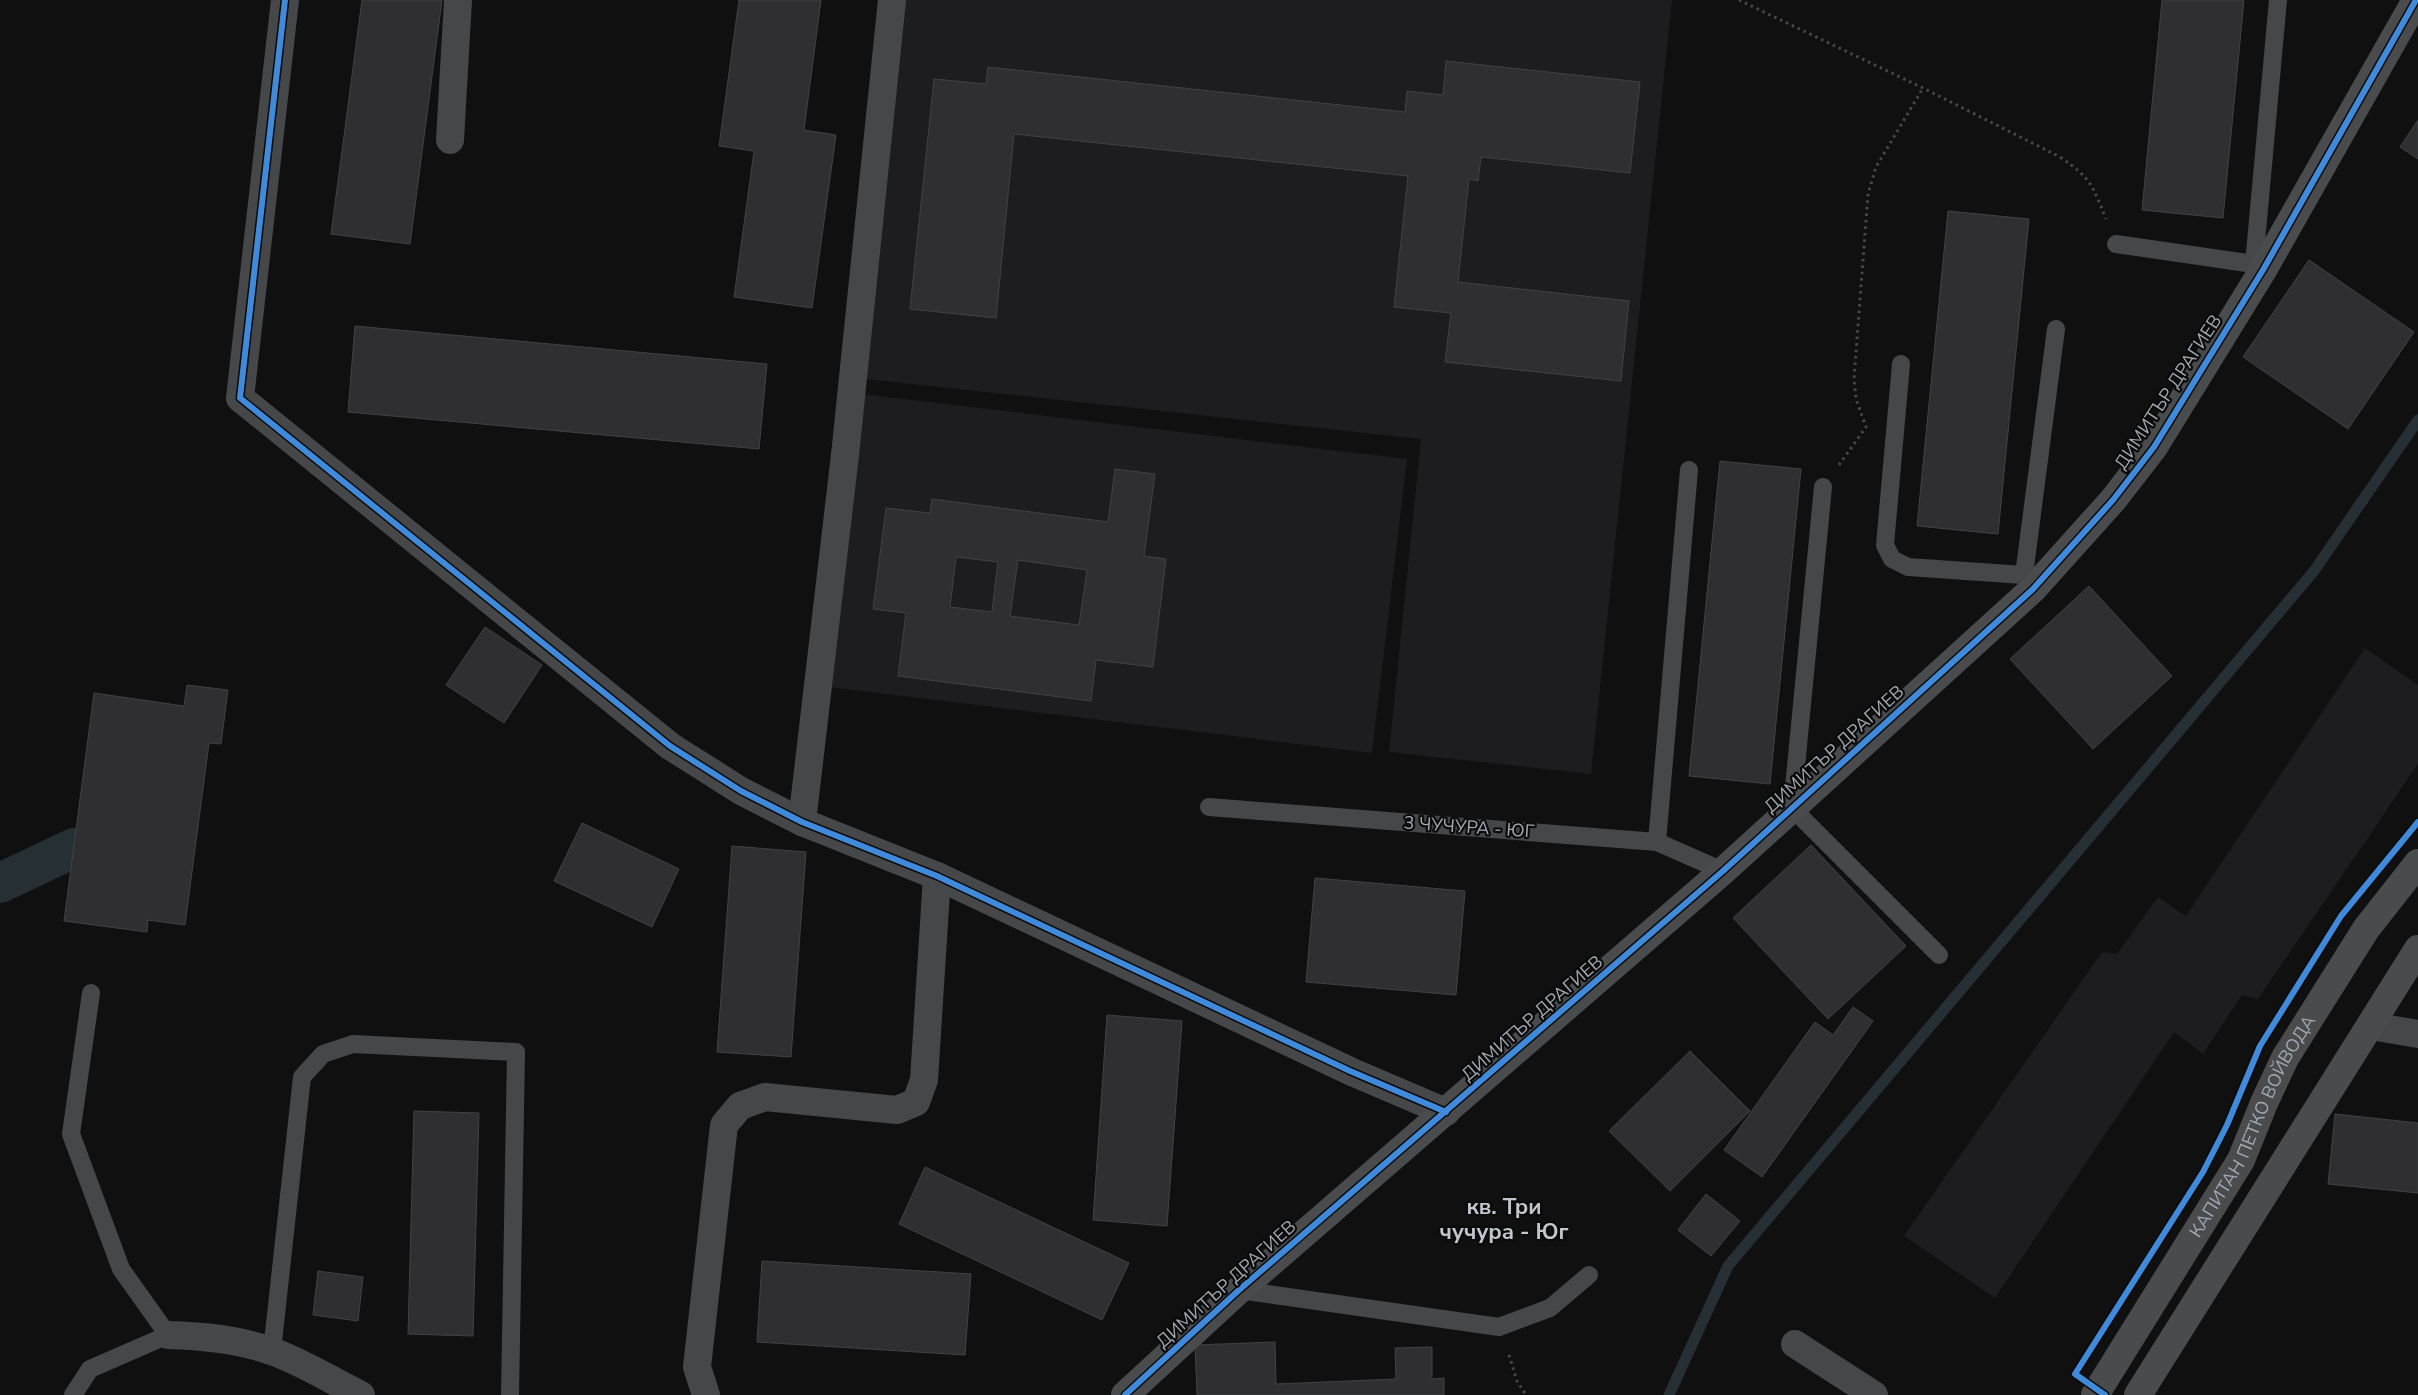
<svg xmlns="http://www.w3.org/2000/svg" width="2418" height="1395" viewBox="0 0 2418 1395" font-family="'Nunito Sans',sans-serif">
<rect width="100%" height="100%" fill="#101011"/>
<g fill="#1d1d1f">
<polygon points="885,0 1672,0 1591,774 1389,752 1421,439 846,377"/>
<polygon points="862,394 1407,459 1372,753 828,687"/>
<polygon points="2365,648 2418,685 2418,764 2258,999 2242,995 2203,1054 2174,1032 1995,1298 1904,1236 2102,952 2117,954 2158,897 2186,916"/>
</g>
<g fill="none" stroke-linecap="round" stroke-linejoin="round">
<polyline stroke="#262f34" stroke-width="11" points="1669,1395 1728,1266 2314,571 2418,420"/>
<polyline stroke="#262f34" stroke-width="40" points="0,883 74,848"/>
</g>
<g fill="#2f2f31" stroke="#404245" fill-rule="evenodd">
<polygon points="362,0 442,0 410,244 331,234"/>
<polygon points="739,0 821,0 804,130 836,135 812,308 734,297 754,151 719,146"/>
<polygon points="2162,0 2244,0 2223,218 2142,210"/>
<polygon points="1446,61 1640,82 1630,173 1481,157 1478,181 1469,179 1458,282 1629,301 1621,381 1445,362 1451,313 1394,307 1408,176 1014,134 996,318 910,309 934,79 986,84 988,67 1405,112 1407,91 1443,95"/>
<polygon points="2418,120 2418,159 2400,147"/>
<polygon points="1948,211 2029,219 1998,534 1917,526"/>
<polygon points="2309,260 2414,332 2348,429 2243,357"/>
<polygon points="355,326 767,364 759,449 348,412"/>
<polygon points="1720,461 1801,469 1770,784 1689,776"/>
<path d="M1115,469l40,5 -11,82 22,3 -13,108 -57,-7 -5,41 -193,-25 8,-63 -33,-4 13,-101 44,5 2,-14 176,23zM956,557l42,5 -6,50 -42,-5zM1018,560l69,10 -8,55 -69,-9z"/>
<polygon points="2089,586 2172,676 2093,749 2010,659"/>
<polygon points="485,627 542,665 504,723 446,685"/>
<polygon points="187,685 228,690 221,744 209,743 185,925 148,920 147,932 64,921 94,693 184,706"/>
<polygon points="582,823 679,869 652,927 554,881"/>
<polygon points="1811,845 1906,946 1828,1019 1733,918"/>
<polygon points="732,846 806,852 791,1057 717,1052"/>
<polygon points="1315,878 1465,891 1456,995 1306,982"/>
<polygon points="1853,1007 1873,1021 1762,1177 1724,1150 1815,1022 1833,1035"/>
<polygon points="1107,1015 1182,1021 1167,1226 1093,1220"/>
<polygon points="1690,1051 1750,1111 1670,1191 1609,1131"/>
<polygon points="414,1111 479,1113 473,1336 408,1334"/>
<polygon points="2335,1114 2418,1123 2418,1193 2328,1184"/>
<polygon points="925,1167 1129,1263 1102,1320 899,1224"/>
<polygon points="1706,1194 1740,1221 1711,1256 1678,1230"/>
<polygon points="762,1261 971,1274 965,1355 757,1342"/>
<polygon points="318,1271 363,1277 358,1321 313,1315"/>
<polygon points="1275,1342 1276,1384 1396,1379 1395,1348 1432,1347 1432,1379 1444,1378 1444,1395 1197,1395 1195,1345"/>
</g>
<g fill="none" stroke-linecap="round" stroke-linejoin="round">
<g stroke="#46484b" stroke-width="3" stroke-dasharray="2.5 4" stroke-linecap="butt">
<path d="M1739,0l184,88 137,69c32,22 32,28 46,62"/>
<polyline points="1839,465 1866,427 1856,399 1854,379 1868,194 1876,167 1923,88"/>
<polyline points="1509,1355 1517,1381 1526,1395"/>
</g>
<g stroke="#454749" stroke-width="18">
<polyline points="2116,244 2254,264"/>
<polyline points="2263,270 2254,264 2278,0"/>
<polyline points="1901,364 1885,545 1892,559 1908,567 2024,575"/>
<polyline points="1823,487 1792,808 1939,955"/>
<polyline points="2030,584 2024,575 2056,329"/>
<polyline points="1209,807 1657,842 1723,871"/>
<polyline points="1657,842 1689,470"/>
<polyline points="1239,1290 1499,1327 1550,1308 1589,1275"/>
<polyline points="272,1351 302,1077 323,1054 353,1044 516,1052 510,1395"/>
<polyline points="73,1395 90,1369 168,1335 121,1269 71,1134 91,993"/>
</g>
<g stroke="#454749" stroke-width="28">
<polyline points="285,0 240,398 670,746 741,791 802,822 937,876 1350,1071 1446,1112"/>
<polyline points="450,140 458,0"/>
<polyline points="802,822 845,455 892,0"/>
<polyline points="2371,1026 2418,1034"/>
<path d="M168,1335c35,1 70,4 103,16 30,10 61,30 90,44"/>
<polyline points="1795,1344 1874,1395"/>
<polyline points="706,1395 697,1367 724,1125 740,1106 765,1097 897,1110 916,1102 924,1080 937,876"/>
</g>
<g stroke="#494b4d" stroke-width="28">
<polyline points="1125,1395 1239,1290 1723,871 2033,589 2113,500 2154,447 2263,270 2416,0"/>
<path id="s1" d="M2095,1395l146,-235 23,-57 21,-45 81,-129 52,-66"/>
<polyline points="2138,1395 2418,949"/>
</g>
<defs>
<g id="cycleway">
<polyline points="285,0 240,398 670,746 741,791 802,822 937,876 1350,1071 1446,1112"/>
<polyline points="1125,1395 1239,1290 1723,871 2033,589 2113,500 2154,447 2263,270 2416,0"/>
<polyline points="2105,1395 2075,1374 2203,1172 2227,1125 2260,1046 2341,916 2418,822"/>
</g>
</defs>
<use href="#cycleway" stroke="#0b0b0c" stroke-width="9"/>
<use href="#cycleway" stroke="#408adc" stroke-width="6"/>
</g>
<g text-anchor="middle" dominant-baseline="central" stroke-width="4.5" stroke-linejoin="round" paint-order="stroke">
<g font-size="18" fill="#a1a9b3" stroke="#0b0b0c">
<text transform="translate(2168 392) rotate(-57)">ДИМИТЪР ДРАГИЕВ</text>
<text transform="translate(1834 749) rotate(-42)">ДИМИТЪР ДРАГИЕВ</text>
<text transform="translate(1469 827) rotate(4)">3 ЧУЧУРА - ЮГ</text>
<text transform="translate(1532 1018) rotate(-41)">ДИМИТЪР ДРАГИЕВ</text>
<text stroke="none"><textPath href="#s1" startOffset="312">КАПИТАН ПЕТКО ВОЙВОДА</textPath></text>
<text transform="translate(1226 1284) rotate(-42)">ДИМИТЪР ДРАГИЕВ</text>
</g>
<g font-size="22" font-weight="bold" fill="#c2c7cf" stroke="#0b0b0c">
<text x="1504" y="1207">кв. Три<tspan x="1504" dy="25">чучура - Юг</tspan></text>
</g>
</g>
</svg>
